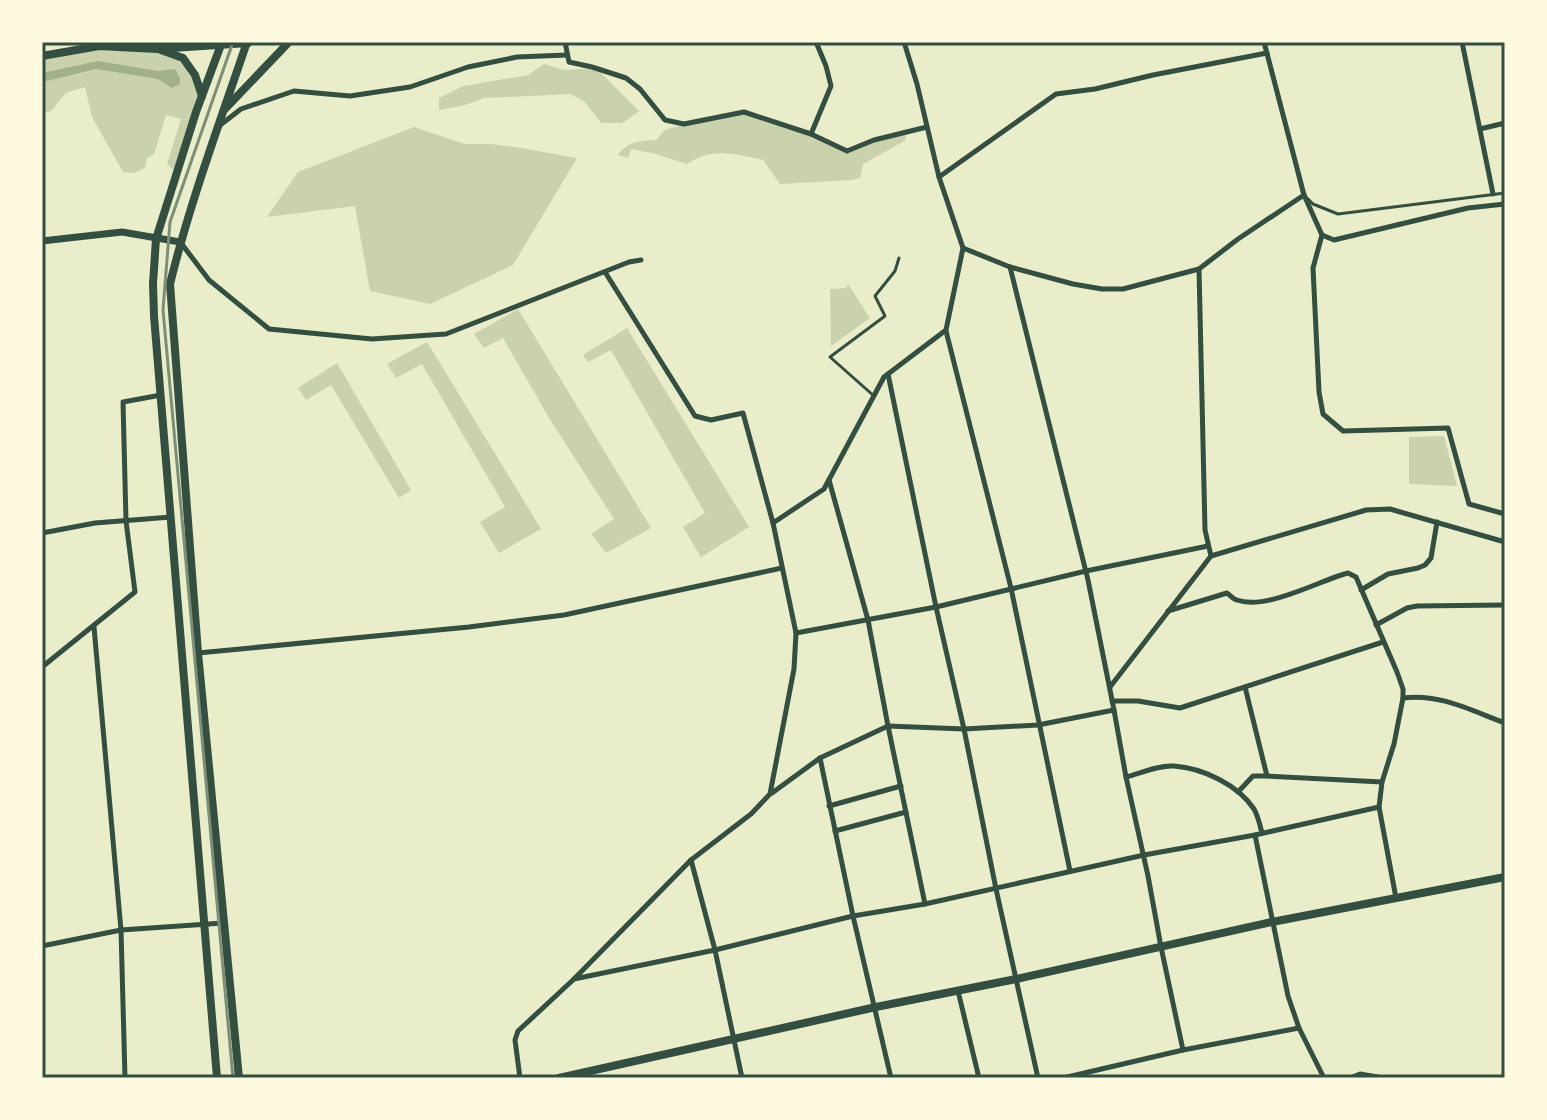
<svg xmlns="http://www.w3.org/2000/svg" width="1547" height="1120" viewBox="0 0 1547 1120" font-family="'Space Grotesk',sans-serif">
<rect width="100%" height="100%" fill="#e9edc9"/>
<g fill="#cad2ad">
<polygon points="99,46 157,49 183,58 202,96 177,173 167,164 181,119 166,115 154,154 147,158 145,168 134,173 123,172 92,117 85,87 66,93 51,111 42,114 42,56"/>
<polygon points="544,64 564,70 596,68 639,111 623,123 601,123 585,102 571,94 484,98 465,105 439,110 439,98 463,86 528,75"/>
<path d="M744,112l67,22 36,17 58,-19 1,8 -43,24 -3,14 -9,2 -71,4 -17,-24c-28,-6 -51,-13 -76,4l-35,-11 -21,-4 -3,9 -10,-3c10,-14 22,-14 38,-15l9,-10 19,-6z"/>
<polygon points="414,127 465,144 490,144 521,148 577,158 513,265 430,304 370,291 355,206 267,217 298,172"/>
<polygon points="848,284 870,318 831,346 830,289 846,288"/>
<polygon points="518,309 651,528 606,553 591,534 614,519 549,418 503,338 484,348 474,334"/>
<polygon points="627,328 749,527 701,557 683,527 705,513 611,350 588,362 583,355"/>
<polygon points="427,342 541,529 499,553 480,522 505,507 422,364 396,378 387,364"/>
<polygon points="337,363 411,490 399,498 331,385 306,400 298,388"/>
<polygon points="1444,436 1457,486 1409,484 1409,437"/>
</g>
<polygon fill="#a3b18a" points="98,61 158,71 175,69 180,78 180,84 172,88 158,79 96,69 42,82 42,73"/>
<g fill="none" stroke-linecap="round" stroke-linejoin="round">
<g stroke="#344e41" stroke-width="3">
<polyline points="1307,198 1313,204 1338,214 1505,193"/>
<polyline points="874,396 830,357 885,316 875,296 895,271 899,258"/>
</g>
<g stroke="#344e41" stroke-width="5">
<polyline points="565,42 569,62 592,67 626,78 640,89 665,120 684,124 744,112 811,134 847,151 874,140 927,127"/>
<polyline points="1264,42 1304,195 1322,235 1334,240 1468,208 1505,204"/>
<polyline points="1462,42 1493,194"/>
<polyline points="219,126 241,109 294,91 350,96 410,87 468,67 517,57 567,55"/>
<polyline points="1480,129 1505,123"/>
<polyline points="811,134 831,86 826,66 816,42"/>
<polyline points="939,177 1056,94 1095,89 1153,75 1267,53"/>
<polyline points="1322,235 1313,268 1319,392 1323,414 1343,431 1448,428 1469,504 1505,514"/>
<polyline points="181,243 209,280 269,329 372,339 446,334 629,262 641,260"/>
<polyline points="963,248 1010,267 1073,284 1102,289 1123,289 1199,269 1238,239 1304,195"/>
<polyline points="1010,267 1088,580 1114,710 1126,777 1148,876 1161,947 1183,1050"/>
<polyline points="1199,269 1205,530 1211,556"/>
<polyline points="946,331 1011,588 1070,871"/>
<polyline points="888,374 936,607 964,729 996,889 1038,1078"/>
<polyline points="829,480 868,620 888,726 925,904"/>
<polyline points="773,523 824,489 884,377 946,330 963,248 939,177 917,84 904,42"/>
<polyline points="42,533 95,523 171,517"/>
<polyline points="1361,590 1388,574 1418,568 1425,565 1431,558 1437,522"/>
<path d="M1168,611l59,-18c3,2 6,6 10,7 29,11 83,-20 111,-27l8,4 41,95 6,17v9l-9,46 -12,38 -3,25 17,91"/>
<polyline points="1376,625 1407,608 1417,606 1505,605"/>
<polyline points="94,627 121,930 125,1078"/>
<polyline points="796,633 936,607 1086,571 1208,546"/>
<polyline points="198,653 469,627 564,615 782,568"/>
<polyline points="42,667 135,592 126,521 123,402 161,395"/>
<polyline points="1110,687 1211,556 1366,510 1390,509 1505,542"/>
<path d="M1403,698c36,-5 69,13 102,25"/>
<polyline points="1112,701 1138,701 1180,708 1383,642"/>
<polyline points="820,758 853,916 891,1078"/>
<polyline points="1267,776 1382,782"/>
<path d="M1126,777c15,-4 32,-12 48,-11 29,2 64,19 80,43 4,7 6,16 8,24"/>
<polyline points="1238,792 1253,776 1267,776 1245,687"/>
<polyline points="772,793 820,758 888,726 964,729 1038,725 1114,710"/>
<polyline points="829,806 901,786"/>
<polyline points="835,831 906,812"/>
<polyline points="1255,835 1288,996 1299,1028 1324,1078"/>
<polyline points="691,860 715,950 742,1078"/>
<polyline points="42,946 121,930 223,923"/>
<polyline points="574,979 715,950 853,916 925,904 1144,855 1255,835 1379,807"/>
<polyline points="958,991 979,1078"/>
<polyline points="520,1078 515,1040 518,1031 574,979 691,860 751,814 770,794 794,669 796,633 773,523 743,413 711,420 695,416 605,272"/>
<polyline points="1063,1078 1183,1050 1299,1028"/>
<polyline points="1350,1078 1360,1074 1383,1078"/>
</g>
<polyline stroke="#344e41" stroke-width="7" points="42,241 122,232 180,242"/>
<g stroke="#344e41" stroke-width="8">
<polyline points="161,50 183,58 195,75 202,96"/>
<polyline points="42,56 99,46 157,49 248,43"/>
<polyline points="225,109 289,42"/>
<polyline points="217,1078 154,316 153,284 156,239 196,112 222,42"/>
<path d="M239,1078l-41,-425 -28,-369c20,-82 50,-162 77,-242"/>
<polyline points="559,1078 876,1007 1016,979 1272,922 1505,877"/>
</g>
<polyline stroke="#7c8e77" stroke-width="3" points="233,42 170,222 163,310 233,1078"/>
</g>
<rect width="1547" height="1120" fill="none" stroke="#fefae0" stroke-width="88"/>
<rect x="44" y="44" width="1459" height="1032" fill="none" stroke="#344e41" stroke-width="3"/>
</svg>
